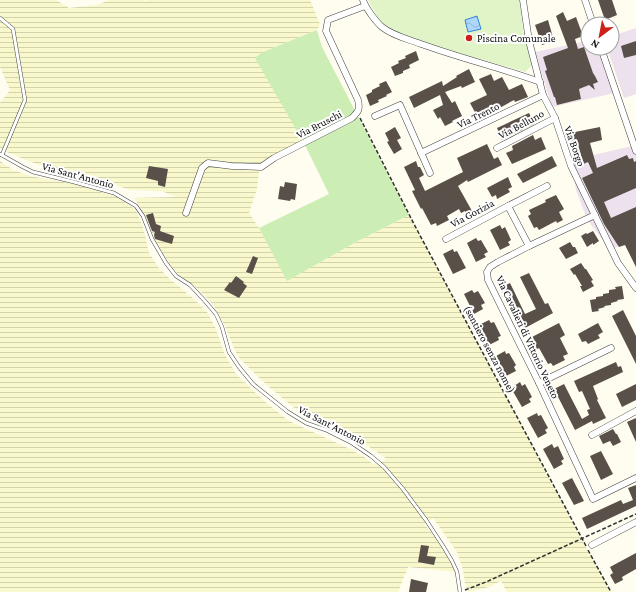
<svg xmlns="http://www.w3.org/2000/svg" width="636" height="592" viewBox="0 0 636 592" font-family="'Crimson Pro',serif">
<defs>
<pattern id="farmland-rules" width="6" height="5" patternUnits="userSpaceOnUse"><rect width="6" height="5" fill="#f8f8cc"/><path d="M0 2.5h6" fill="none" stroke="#d3d3ae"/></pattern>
<pattern id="water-waves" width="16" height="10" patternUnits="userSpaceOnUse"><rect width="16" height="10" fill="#aed7fc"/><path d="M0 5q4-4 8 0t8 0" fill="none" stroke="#94b7d7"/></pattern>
</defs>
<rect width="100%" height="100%" fill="#fffdef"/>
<g fill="#ede1ed">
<polygon points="636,28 636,94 624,98 607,48 612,48 612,36"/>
<polygon points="588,41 588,48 600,48 615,93 552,107 535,52"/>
<polygon points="632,146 636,156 636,239 610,250 587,219 576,190 572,160"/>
</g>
<polygon fill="url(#farmland-rules)" points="0,0 56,0 69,8 97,5 109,0 144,0 145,2 147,0 310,0 320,24 317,30 263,52 305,145 275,161 260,164 257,189 249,213 259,228 287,280 354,243 409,215 583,542 611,592 507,592 501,581 489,587 468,592 465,583 463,570 457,552 433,518 424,524 435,537 447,555 456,572 408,567 398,592 0,592 0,161 13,170 30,176 74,184 117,197 136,210 143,227 149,253 159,268 170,279 195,300 207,312 216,329 225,355 236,374 264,401 289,421 350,449 366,458 372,464 387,459 356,438 293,407 268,386 247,366 237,355 225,326 212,303 198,289 178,274 171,266 156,242 144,213 134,198 176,197 162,191 130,190 104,181 71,174 39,165 9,153 0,148 0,103 10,90 0,67"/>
<polygon fill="#cceeb4" points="317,30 322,47 409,215 354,243 287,281 259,228 329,194 305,145 255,58 263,52"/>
<polygon fill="#e0f4c7" points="368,0 520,0 523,31 532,65 525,72 432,45 394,31 380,21"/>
<polygon fill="url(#water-waves)" stroke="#2e85da" points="477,16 481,29 468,32 465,20"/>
<g fill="#585049">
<polygon points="598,0 612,0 617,15 605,20"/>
<polygon points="563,12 567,21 576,17 583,36 575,39 578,49 584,47 593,73 595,76 598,82 593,84 595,90 589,85 579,89 581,99 557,105 555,97 554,97 545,71 547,70 543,57 568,48 556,16"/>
<polygon points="548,20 554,41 542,45 535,25"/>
<polygon points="636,41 636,55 624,58 621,46"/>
<polygon points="416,51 419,60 409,65 410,68 403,71 403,73 395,76 391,67 399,63 398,61 406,58 405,56"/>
<polygon points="469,69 475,82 462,88 461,86 445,92 452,103 455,101 462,116 452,121 453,122 445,126 440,117 438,119 433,110 443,105 440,95 414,108 409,97 442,81 443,86 457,77 456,76"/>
<polygon points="491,74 494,81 502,77 509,90 522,84 528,97 515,102 514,100 496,110 495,108 477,116 470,103 487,95 479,79"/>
<polygon points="386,81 392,92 386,95 387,96 378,100 379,102 370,106 366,95 372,92 372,90 380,86 379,84"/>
<polygon points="529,113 534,124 502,140 497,128"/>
<polygon points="395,127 401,138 397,140 402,149 394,154 387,142 389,141 385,133"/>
<polygon points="600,127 602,140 590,143 597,168 627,155 629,159 633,158 634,162 636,161 636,188 604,202 611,218 636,207 636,267 625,245 619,247 604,224 582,178 593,173 588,162 576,167 573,157 581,156 578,144 569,146 565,134"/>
<polygon points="533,135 535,140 541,137 546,149 512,164 506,153 513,150 512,146"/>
<polygon points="487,144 494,159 498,157 502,165 468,182 467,180 458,186 472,211 466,214 465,211 461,213 459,209 447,216 449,220 437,226 436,223 431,225 422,208 421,209 412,191 415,190 404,167 416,161 418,167 420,167 424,175 419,178 425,191 463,172 457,158"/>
<polygon points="552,156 557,166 523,183 517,174"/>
<polygon points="149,166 168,169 165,187 158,185 158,181 146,178"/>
<polygon points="508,177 512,187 508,189 510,192 497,199 496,195 492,197 487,188"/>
<polygon points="285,182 297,184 295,200 291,199 290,201 278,199 280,186 284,187"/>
<polygon points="556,195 564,209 559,212 563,220 557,223 556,221 539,230 537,227 534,228 528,216 531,214 529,210 546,202 545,200"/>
<polygon points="153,213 156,224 161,226 160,231 174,236 172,244 155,239 154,235 155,232 152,231 146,215"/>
<polygon points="500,225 502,229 505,227 511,240 508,242 510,245 500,250 490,230"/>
<polygon points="593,231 599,241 593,245 593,243 587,247 581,236 586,233 587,234"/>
<polygon points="476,238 478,241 481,240 488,252 484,254 486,257 476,262 467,243"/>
<polygon points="570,242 573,247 575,247 578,253 566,259 559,248"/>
<polygon points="453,249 454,252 457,251 466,268 453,274 443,254"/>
<polygon points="253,256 258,258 252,274 246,272"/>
<polygon points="581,263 585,269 586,269 593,280 591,281 594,286 583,292 580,286 582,286 575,274 574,275 570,269"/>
<polygon points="529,273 545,304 548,303 553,313 525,328 515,309 512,311 500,288 510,283 525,314 536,309 520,277"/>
<polygon points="236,276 244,282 243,283 247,286 239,298 224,290 230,282 231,283"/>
<polygon points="622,286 624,299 617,300 618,301 611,303 611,305 604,306 605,307 598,309 599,311 592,312 590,300 596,299 596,297 603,296 603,294 609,293 609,290 616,289 615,287"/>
<polygon points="472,290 474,293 478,291 485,303 481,305 483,309 474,314 464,294"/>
<polygon points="623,310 636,336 636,364 612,316"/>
<polygon points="489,320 491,323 494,322 501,336 498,337 499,340 489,345 479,325"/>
<polygon points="559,323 565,335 560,338 568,354 563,356 565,360 553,366 551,363 548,364 539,348 536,350 530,338"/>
<polygon points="598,323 603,332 598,335 600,338 588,344 586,341 582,342 578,334"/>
<polygon points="505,351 506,354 509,353 516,365 514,367 516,371 506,376 496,356"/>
<polygon points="616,362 618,367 621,366 623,372 593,386 598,399 597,400 606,418 593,424 592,421 575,430 554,389 564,384 582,419 589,415 587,410 590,409 582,391 579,392 574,381"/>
<polygon points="520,382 522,386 525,384 532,397 529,399 531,402 522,407 511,388"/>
<polygon points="636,384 636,400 622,407 616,394"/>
<polygon points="537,413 538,416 541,415 548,428 545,430 547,433 538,438 527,418"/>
<polygon points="636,418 636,442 627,422"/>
<polygon points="613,429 616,434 617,434 621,442 613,446 610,441 603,444 599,436"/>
<polygon points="552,444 554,448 558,446 564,459 561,461 563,464 554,469 543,449"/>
<polygon points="601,451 613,474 601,480 590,456"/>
<polygon points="572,478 584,501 574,505 562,483"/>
<polygon points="636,485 636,506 587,529 582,518 621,500 623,504 633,500 628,488"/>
<polygon points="421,545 429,546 427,556 436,557 434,565 418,562"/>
<polygon points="636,553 636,569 622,577 623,580 615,584 610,575 613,573 610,567"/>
<polygon points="411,579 428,583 426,592 409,592"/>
</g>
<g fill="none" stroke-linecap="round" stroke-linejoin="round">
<defs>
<g id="service">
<polyline points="0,18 13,29 25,100 2,155"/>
<polyline points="0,154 23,167 33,172 74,182 114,193 136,206 143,216 152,239 166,263 176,276 190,285 204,300 216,314 222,327 229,352 239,367 253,384 288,412 306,423 326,430 352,443 371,456 384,467 403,489 426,520 443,546 452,561 457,572 460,592"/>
</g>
<g id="minor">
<path d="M363,0c2,7 13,22 19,27 11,9 26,12 39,17 39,14 80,24 119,38"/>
<polyline points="523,0 529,41 543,95 555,118 571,166 618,263 636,288"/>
<polyline points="585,0 593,24"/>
<polyline points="601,48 636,151"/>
<polyline points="375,116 400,105 430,173"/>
<polyline points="497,148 555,118"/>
<polyline points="421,153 543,95"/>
<polyline points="508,206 529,246"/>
<path d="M186,213l16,-45 6,-5 24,3 29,1 13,-9 78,-40c7,-7 8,-9 6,-18l-32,-69 2,-11 37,-14"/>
<polyline points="595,215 529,246 498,262 490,267 487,272 488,280 539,383 593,499 636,478"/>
<polyline points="446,239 508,206 547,186"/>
<polyline points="539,383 611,348"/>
<polyline points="592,435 636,411"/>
<polyline points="592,545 636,522"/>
</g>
</defs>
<use href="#service" stroke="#414141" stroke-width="4"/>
<use href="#minor" stroke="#414141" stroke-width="7"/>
<g stroke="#303030" stroke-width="1.5" stroke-dasharray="4 2" stroke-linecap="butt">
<polyline points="360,118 415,226 586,546"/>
<polyline points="588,550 611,592"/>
<polyline points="465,590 486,582 636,514"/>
</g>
<use href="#service" stroke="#fff" stroke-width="3"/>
<use href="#minor" stroke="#fff" stroke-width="6"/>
</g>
<circle fill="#cb2118" stroke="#fff" stroke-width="1.5" cx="469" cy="38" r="4"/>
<g text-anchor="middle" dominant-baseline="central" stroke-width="4" stroke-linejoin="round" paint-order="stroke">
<g font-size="11" fill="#0e0e0e" stroke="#fff" text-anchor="start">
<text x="477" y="38">Piscina Comunale</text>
</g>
<g font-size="11" fill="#0e0e0e" stroke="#fff">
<text transform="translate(478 115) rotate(-26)">Via Trento</text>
<text transform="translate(319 124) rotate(-27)">Via Bruschi</text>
<text transform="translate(521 124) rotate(-28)">Via Belluno</text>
<text transform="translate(575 146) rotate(70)">Via Borgo</text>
<text transform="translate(78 175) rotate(15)">Via Sant'Antonio</text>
<text transform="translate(472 213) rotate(-28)">Via Gorizia</text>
<text transform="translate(528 337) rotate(65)">Via Cavalieri di Vittorio Veneto</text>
<text transform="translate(490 349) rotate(62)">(sentiero senza nome)</text>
<text transform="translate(332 425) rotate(27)">Via Sant'Antonio</text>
</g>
</g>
<g transform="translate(600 36) rotate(212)"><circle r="19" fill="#ffffff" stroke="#9f9f9f"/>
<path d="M0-3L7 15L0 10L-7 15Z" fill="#cb2118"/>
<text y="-6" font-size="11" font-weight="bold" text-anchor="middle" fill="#0e0e0e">N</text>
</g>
</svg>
